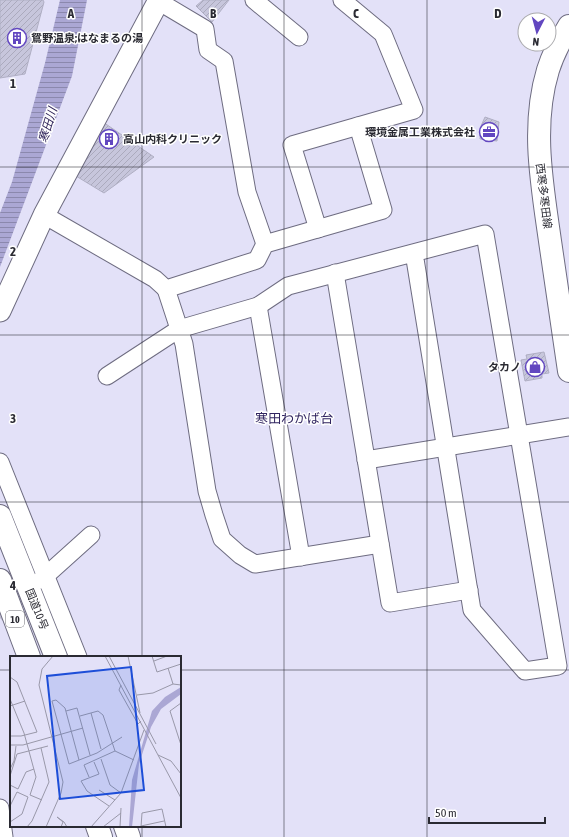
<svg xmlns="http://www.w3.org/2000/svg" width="569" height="837" viewBox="0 0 569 837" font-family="'Asap Condensed','Noto Sans JP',sans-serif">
<defs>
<pattern id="water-rules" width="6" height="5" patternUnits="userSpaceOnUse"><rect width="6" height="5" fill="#aba7d4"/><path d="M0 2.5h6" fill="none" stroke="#8b88ad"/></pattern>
<pattern id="building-hatch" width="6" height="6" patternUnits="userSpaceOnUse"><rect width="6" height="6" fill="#c7c6dc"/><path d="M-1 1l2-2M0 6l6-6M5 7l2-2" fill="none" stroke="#abaabd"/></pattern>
</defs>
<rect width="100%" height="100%" fill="#e3e1f8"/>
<polygon fill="url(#water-rules)" points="60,0 87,0 72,76 0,267 0,213 12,182 45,63"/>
<g fill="url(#building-hatch)" stroke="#b0afc4">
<polygon points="0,0 43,0 44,2 25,74 0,78"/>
<polygon points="203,0 229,0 212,22 196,6"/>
<polygon points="485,117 499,122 497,141 480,139 481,126"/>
<polygon points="100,120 154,157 104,193 71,173"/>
<polygon points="544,352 549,373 542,374 542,378 525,381 521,360 527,359 526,355"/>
</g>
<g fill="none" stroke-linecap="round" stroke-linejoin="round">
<polyline stroke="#bebcd0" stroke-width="17" stroke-dasharray="17 8" stroke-linecap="butt" points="0,618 38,583"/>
<defs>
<g id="minor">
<polyline points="254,0 299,37"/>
<polyline points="158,1 205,29 208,50 224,61 247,192 265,244"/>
<polyline points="44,215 155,279 166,289 257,260 265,244 383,210 358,126"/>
<polyline points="318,229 292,145 414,110 383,34 342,0"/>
<polyline points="335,273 390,603 469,590"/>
<polyline points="166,289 184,344 207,491 214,515 222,539 240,555 255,564 380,544"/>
<polyline points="258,306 301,557"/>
<polyline points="107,376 179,329 258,306 288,286 485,234 558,666 525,671 472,610 414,253"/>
<polyline points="366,460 569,427"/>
<polyline points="0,462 78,657"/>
<polyline points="41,580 91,535"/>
<polyline points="0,808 4,837"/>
</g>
<polyline id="tertiary" points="0,311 44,215 159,0"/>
<path id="secondary" d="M569,26c-8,13 -16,28 -21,44 -17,56 -6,114 2,171 6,43 13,87 19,130"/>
<g id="trunk">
<polyline points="0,516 56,657"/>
<polyline points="0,580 29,657"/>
<polyline points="97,826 101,837"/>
<polyline points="125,826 129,837"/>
</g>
</defs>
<use href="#minor" stroke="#6e6c81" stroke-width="19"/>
<use href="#tertiary" stroke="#6e6c81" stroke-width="23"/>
<use href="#secondary" stroke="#6e6c81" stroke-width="24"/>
<use href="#trunk" stroke="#6e6c81" stroke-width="24"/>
<use href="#minor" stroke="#fff" stroke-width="17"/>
<use href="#tertiary" stroke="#fff" stroke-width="21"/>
<use href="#secondary" stroke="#fff" stroke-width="22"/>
<use href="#trunk" stroke="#fff" stroke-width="22"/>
</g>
<path fill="none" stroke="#2a2a32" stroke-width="1" stroke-opacity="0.55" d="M142,0v657M284,0v837M427,0v837M0,167h569M0,335h569M0,502h569M0,670h11M180,670h389M142,826v11"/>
<defs>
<symbol id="building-ring" viewBox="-11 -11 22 22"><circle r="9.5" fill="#fff" stroke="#6247c0" stroke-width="1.5"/><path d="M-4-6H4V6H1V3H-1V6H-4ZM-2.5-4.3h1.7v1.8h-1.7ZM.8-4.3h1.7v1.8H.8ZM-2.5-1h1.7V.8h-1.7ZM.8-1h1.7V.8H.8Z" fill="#6247c0"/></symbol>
<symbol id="office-ring" viewBox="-11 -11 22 22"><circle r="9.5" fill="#fff" stroke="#6247c0" stroke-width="1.5"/><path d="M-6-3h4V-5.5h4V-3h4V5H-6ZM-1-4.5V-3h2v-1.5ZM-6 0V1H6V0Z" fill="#6247c0"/></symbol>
<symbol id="shop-ring" viewBox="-11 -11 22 22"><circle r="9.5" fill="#fff" stroke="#6247c0" stroke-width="1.5"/><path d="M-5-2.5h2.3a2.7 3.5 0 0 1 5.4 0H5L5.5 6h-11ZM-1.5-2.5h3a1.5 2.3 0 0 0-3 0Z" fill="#6247c0"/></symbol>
</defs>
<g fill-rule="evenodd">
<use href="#building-ring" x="6" y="27" width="22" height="22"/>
<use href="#office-ring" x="478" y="121" width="22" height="22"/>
<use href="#building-ring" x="98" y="128" width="22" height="22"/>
<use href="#shop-ring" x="524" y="356" width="22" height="22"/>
</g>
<g text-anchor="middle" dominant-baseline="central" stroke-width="3" stroke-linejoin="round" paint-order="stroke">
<rect fill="#fff" stroke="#6a6a70" stroke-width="1" x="6" y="611" width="18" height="16" rx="3"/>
<g font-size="10" font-weight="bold" fill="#2a2a32">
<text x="15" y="619">10</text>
</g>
<g font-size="11" font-weight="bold" fill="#2a2a32" stroke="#fff" text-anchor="start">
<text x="31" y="38">鴛野温泉;はなまるの湯</text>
<text x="475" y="132" text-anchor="end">環境金属工業株式会社</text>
<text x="123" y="139">高山内科クリニック</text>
<text x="521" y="367" text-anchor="end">タカノ</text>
</g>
<g font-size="11" fill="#2a2a32" stroke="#fff">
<text transform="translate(544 196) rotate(83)">西寒多寒田線</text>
<text transform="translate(37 609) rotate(68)">国道10号</text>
</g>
<g font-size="12" font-style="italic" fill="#2a1f55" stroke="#fff">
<text transform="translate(48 125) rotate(-73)">寒田川</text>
</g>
<g font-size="13" fill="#312560" stroke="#fff">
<text x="294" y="418">寒田わかば台</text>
</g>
</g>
<g transform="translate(10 656)">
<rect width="171" height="171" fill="#e3e1f8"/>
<path d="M171,31v7l-20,15 -10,18 -12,37 -7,63h-3l3,-47 20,-69 13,-14z" fill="#aba7d4"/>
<path fill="none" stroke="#9998a9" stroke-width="1" d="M95,0l76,142M99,0l47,88M118,0l12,57M142,0l5,16 24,-8M144,5l13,-5M158,12l5,16M0,21l7,5 20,50M111,29l-2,5 19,34 3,-3M127,39l16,-2 20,-9 8,1M0,43l14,34 12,44 -6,18 12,5M0,50l15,-5M56,55l11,-3 13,47M160,55l11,34M160,55l11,-8M81,57l10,36M70,60l18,-5 5,4 12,36M0,80h11l16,-4M0,89h13l60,-17M148,99l13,6 10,13M91,103l9,26 11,8M69,104l-14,-52 -9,-8 -4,1 17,63 28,-11 25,-16M84,106l5,12 -18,7 6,10 22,15M0,113l4,-8 2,-15M0,120l7,-22 31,-8M79,121l-5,-12 31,-14 19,9M0,129l8,4 8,-17 8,-3M89,134l16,10M0,150l7,-14 11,5 -6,17 -12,8M131,170l23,-5M17,171l5,-6 17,-39 -8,-34M36,171l15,-34 2,-11 -24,-97 3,-16 11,-13M51,171l2,-5 -6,-5 7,5 3,5M81,171l30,-34 23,-63M93,171l18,-14M110,171l1,-19M131,171l1,-14 20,-4 4,18"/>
<path fill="#1d4ed8" fill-opacity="0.15" stroke="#1d4ed8" stroke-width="2" d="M121,11l13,123 -84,9 -13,-123z"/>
<rect width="171" height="171" fill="none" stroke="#2a2a32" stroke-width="2"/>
</g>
<g font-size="13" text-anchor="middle" font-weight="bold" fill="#2a2a32" stroke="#fff" stroke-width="3" stroke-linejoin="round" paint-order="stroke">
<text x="71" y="18">A</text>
<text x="213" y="18">B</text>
<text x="356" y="18">C</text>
<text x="498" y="18">D</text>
<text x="13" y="88">1</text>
<text x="13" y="256">2</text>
<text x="13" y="423">3</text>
<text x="13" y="590">4</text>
</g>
<g transform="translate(537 32) rotate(186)"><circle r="19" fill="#ffffff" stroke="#aaaaad"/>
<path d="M0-3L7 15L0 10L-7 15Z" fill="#6247c0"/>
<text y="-6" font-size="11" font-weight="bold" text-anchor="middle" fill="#2a2a32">N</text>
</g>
<path d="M429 817v6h116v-6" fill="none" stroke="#2a2a32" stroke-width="2"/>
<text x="435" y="817" font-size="12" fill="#2a2a32" stroke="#ffffff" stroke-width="3" paint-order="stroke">50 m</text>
</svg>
